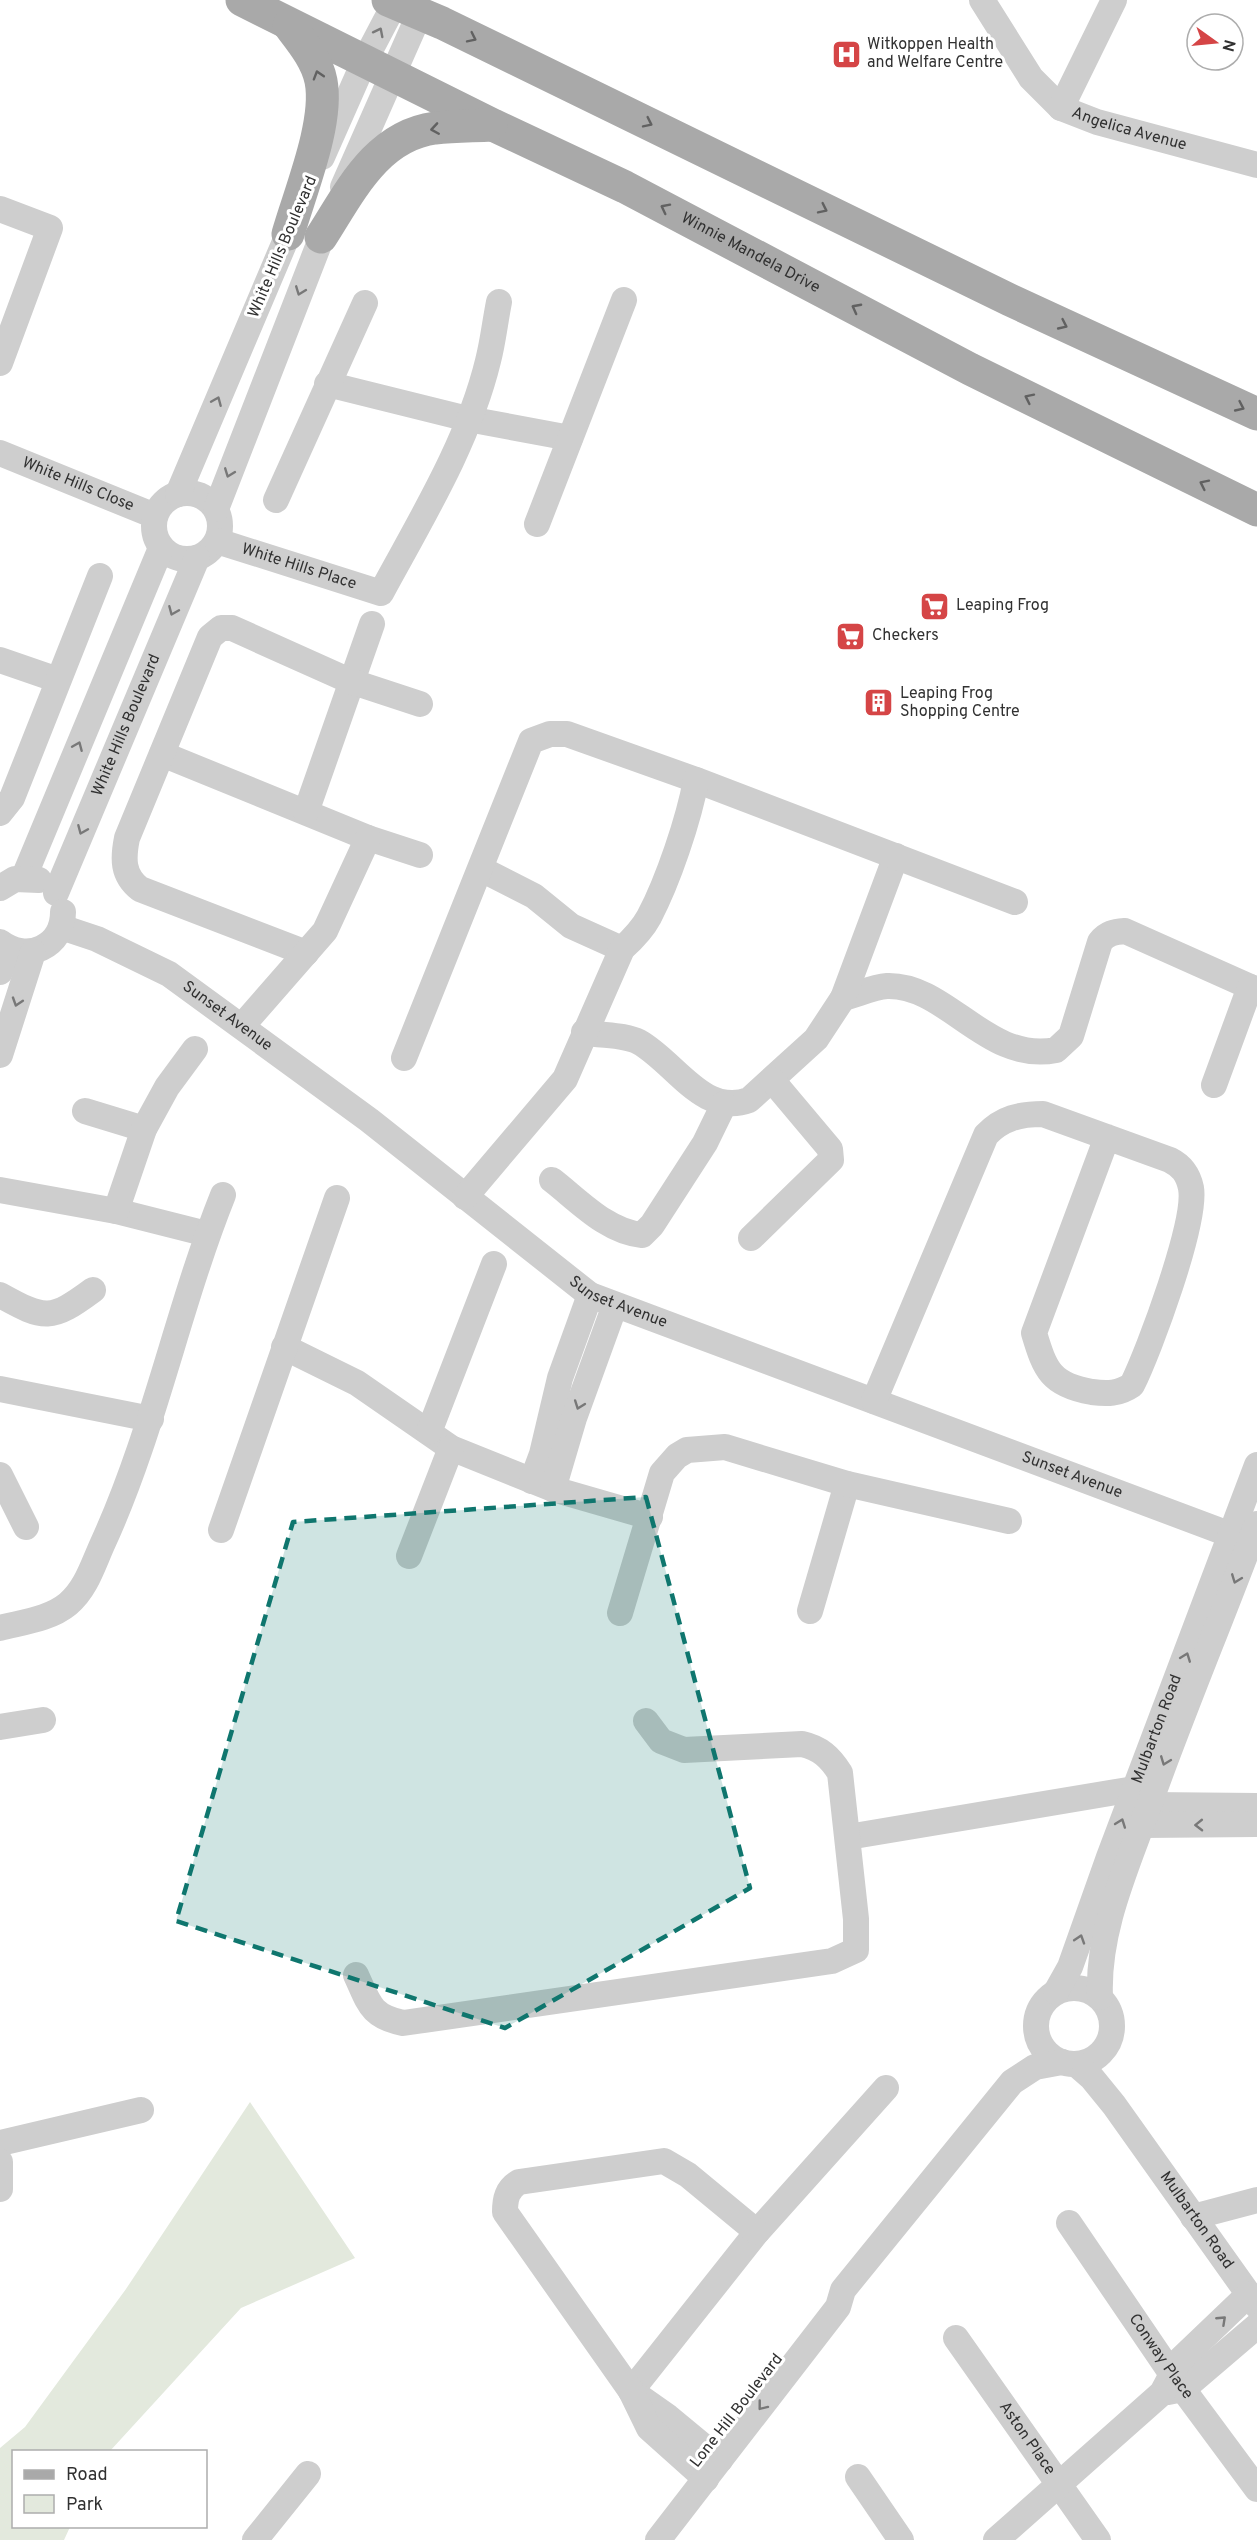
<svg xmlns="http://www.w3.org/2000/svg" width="1257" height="2540" viewBox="0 0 1257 2540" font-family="Overpass,sans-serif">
<rect width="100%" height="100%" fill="#fff"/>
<polygon fill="#e3e9dd" points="250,2102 355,2258 241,2308 110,2451 14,2452 14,2526 70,2527 64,2540 0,2540 0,2448 25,2427 126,2289"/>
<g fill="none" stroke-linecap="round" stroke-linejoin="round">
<g stroke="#cecece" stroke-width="26">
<path id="s1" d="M982,0l49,78 30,30 36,14 160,43"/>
<polyline points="1061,108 1114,0"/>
<polyline points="322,157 364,62 395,3"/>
<polyline points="343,187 419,15"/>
<polyline points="0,209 50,228 0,363"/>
<polyline points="327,384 468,419 570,438"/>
<path id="s2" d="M0,453l155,63"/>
<circle cx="187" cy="526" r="33"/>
<polyline points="178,494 295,218"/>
<polyline points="276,500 365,303"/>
<polyline points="216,509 328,221"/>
<polyline points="537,524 624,300"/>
<path id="s3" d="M217,541l164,52c40,-74 87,-150 107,-232 5,-19 7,-39 11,-59"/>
<polyline points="0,660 58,680"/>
<polyline points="162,754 368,838 420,855"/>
<polyline points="306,812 372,624"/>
<polyline points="0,813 12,798 100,576"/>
<polyline points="481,869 534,896 571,926 622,949"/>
<polyline points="24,877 161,548"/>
<polyline points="0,888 15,879 39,880"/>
<path id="s4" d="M56,893l141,-335"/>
<path id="s5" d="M61,927l36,12 72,35 200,146 221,175 660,247"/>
<path d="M0,942c27,21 63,5 63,-30"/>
<path d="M306,953l-166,-64c-18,-14 -17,-31 -13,-51l83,-201 11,-9h11l118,53 70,23"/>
<polyline points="0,972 8,949"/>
<path d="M843,998c13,-3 30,-11 44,-12 60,-2 100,78 169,64l15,-14 29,-94c7,-9 14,-10 25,-11l132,59"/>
<polyline points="242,1026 325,931 368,838"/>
<path d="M584,1032c17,4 40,2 55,10 36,20 64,75 110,58l67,-61 27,-41 53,-142"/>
<polyline points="0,1055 33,952"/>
<polyline points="404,1058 531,741 550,734 567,734 696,780 1015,902"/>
<polyline points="1214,1085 1250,987"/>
<polyline points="85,1111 144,1129"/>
<path d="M552,1180c26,20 55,52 90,55l10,-10 53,-82 19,-39"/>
<polyline points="0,1190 116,1211 207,1234"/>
<path d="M465,1197l100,-118 57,-130c11,-10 20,-19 27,-32 19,-36 40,-98 47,-137"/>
<polyline points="116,1211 144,1129 167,1087 195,1049"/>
<polyline points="751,1238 831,1160 830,1149 772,1080"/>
<path d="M0,1295c45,25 51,26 93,-5"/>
<polyline points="284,1347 357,1383 451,1448 553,1489 650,1517"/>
<polyline points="0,1389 151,1419"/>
<path d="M874,1401l112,-266c16,-17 34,-21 57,-21l127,46c12,6 18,14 21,28 6,34 -42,163 -59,197 -13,9 -25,9 -40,7 -41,-7 -47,-22 -58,-59l73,-196"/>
<polyline points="429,1432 494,1264"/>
<polyline points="0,1475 26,1527"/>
<polyline points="532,1481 542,1454 560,1378 590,1295"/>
<polyline points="553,1489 574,1418 615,1305"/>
<polyline points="221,1530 337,1198"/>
<polyline points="409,1556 451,1448"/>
<polyline points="810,1611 847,1484"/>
<polyline points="620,1613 662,1473 677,1456 687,1450 725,1447 847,1484 1009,1521"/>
<path d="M0,1628c23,-6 50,-9 68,-24 18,-15 25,-39 34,-59 52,-113 75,-235 121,-350"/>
<polyline points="0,1727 43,1720"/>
<polyline points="1149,1805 1257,1806"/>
<polyline points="1142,1825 1257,1824"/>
<polyline points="848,1837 1134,1789 1146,1793"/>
<path d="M356,1975c13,28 14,41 47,48l429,-62 24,-11v-31l-16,-146c-10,-16 -20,-25 -38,-29l-118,6 -23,-9 -15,-20"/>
<circle cx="1074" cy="2026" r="38"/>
<path id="s6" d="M1056,1992l14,-25 39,-110 148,-392"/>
<path d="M1100,1997c-3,-67 27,-130 49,-192 34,-95 73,-187 108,-281"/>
<path id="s7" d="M1076,2064l16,14 22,27 143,201"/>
<polyline points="0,2143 141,2110"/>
<polyline points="0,2162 0,2189"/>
<polyline points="1193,2217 1257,2200"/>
<path id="s8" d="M1069,2223l102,150 86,116"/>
<path id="s9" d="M956,2338l142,202"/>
<polyline points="631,2391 757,2232 886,2088"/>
<polyline points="631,2391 668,2417 720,2460"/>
<polyline points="1168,2392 1183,2389 1257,2326"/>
<polyline points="858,2477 901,2540"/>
<path d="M706,2479l-57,-51 -18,-37 -126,-179c0,-13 2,-23 14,-30l145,-21 24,14 69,57"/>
<polyline points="255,2540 308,2474"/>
<polyline points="658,2540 838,2307 843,2290 1012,2082 1035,2067 1062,2062"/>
<polyline points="996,2540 1162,2393 1179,2361 1249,2294"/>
</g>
<g stroke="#a9a9a9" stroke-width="33">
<path id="s10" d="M242,0l251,125 132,62 345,182 287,141"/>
<polyline points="388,0 442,23 1010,300 1257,414"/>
<path d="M288,234c12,-42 41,-111 33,-153 -4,-21 -19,-39 -32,-56"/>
<path d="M321,237c29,-45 55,-101 114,-109 19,-2 38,-2 56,-3"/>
</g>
</g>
<defs><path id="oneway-chevron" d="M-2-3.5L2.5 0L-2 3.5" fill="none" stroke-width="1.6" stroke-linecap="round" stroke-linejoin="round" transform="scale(1.5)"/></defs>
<g stroke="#787878">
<use href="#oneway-chevron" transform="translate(379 32) rotate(-63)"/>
<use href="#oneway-chevron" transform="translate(300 291) rotate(111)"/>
<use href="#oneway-chevron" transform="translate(217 401) rotate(-67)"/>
<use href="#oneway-chevron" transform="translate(229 473) rotate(111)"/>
<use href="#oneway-chevron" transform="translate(173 611) rotate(113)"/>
<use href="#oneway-chevron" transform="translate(78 746) rotate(-67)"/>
<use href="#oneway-chevron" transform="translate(82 830) rotate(113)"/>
<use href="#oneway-chevron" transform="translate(17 1002) rotate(108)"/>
<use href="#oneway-chevron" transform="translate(579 1405) rotate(110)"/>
<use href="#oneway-chevron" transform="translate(1236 1579) rotate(111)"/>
<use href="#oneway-chevron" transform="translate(1186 1657) rotate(-69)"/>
<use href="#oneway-chevron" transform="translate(1165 1761) rotate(111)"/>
<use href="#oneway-chevron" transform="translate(1121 1823) rotate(-70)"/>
<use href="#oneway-chevron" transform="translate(1199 1825) rotate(179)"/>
<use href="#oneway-chevron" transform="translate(1080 1939) rotate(-72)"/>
<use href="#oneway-chevron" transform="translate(1222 2320) rotate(-43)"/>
<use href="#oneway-chevron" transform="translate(762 2406) rotate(128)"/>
</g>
<g stroke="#616161">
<use href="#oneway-chevron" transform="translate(472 38) rotate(26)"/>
<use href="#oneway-chevron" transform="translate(318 75) rotate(-107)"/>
<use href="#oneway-chevron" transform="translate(648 123) rotate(26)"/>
<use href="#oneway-chevron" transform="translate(435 129) rotate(171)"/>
<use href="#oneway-chevron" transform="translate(665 208) rotate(-153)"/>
<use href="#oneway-chevron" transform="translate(823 209) rotate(26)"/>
<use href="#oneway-chevron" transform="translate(856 308) rotate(-152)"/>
<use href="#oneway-chevron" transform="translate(1063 325) rotate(25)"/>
<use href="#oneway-chevron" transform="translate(1029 398) rotate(-154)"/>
<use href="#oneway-chevron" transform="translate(1240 407) rotate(25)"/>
<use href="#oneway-chevron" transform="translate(1204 484) rotate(-154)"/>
</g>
<path fill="#0f766e" fill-opacity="0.2" stroke="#0f766e" stroke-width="4.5" stroke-dasharray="12 8" stroke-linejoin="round" d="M646,1497l104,391 -245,140 -329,-107 117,-399z"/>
<defs>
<symbol id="hospital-square" viewBox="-11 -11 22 22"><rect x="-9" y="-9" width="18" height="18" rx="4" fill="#d54546" stroke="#fff"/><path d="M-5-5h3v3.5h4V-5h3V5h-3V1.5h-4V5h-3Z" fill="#fff"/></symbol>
<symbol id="supermarket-square" viewBox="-11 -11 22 22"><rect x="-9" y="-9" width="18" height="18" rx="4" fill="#d54546" stroke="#fff"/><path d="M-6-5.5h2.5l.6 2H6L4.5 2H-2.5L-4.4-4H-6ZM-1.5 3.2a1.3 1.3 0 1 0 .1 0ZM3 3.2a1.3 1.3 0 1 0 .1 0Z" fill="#fff"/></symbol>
<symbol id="building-square" viewBox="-11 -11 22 22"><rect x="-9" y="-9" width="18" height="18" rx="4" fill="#d54546" stroke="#fff"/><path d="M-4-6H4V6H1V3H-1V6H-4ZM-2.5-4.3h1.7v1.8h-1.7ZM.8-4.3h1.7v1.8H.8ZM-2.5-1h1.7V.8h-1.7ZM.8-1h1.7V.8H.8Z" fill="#fff"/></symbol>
</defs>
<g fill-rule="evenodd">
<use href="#hospital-square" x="830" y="38" width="33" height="33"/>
<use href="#supermarket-square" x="918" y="590" width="33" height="33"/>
<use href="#supermarket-square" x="834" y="620" width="33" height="33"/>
<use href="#building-square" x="862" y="686" width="33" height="33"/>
</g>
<g text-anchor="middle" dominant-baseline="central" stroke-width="6" stroke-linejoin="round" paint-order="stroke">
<g font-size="16" fill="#313131" stroke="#fff" text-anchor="start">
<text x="867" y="45">Witkoppen Health<tspan x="867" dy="18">and Welfare Centre</tspan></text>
<text x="956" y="606">Leaping Frog</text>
<text x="872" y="636">Checkers</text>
<text x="900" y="694">Leaping Frog<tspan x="900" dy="18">Shopping Centre</tspan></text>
</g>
<g font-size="16" fill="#313131" stroke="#fff">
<text stroke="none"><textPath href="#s1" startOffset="206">Angelica Avenue</textPath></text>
<text transform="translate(283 247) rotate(-67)">White Hills Boulevard</text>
<text stroke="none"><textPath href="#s10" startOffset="568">Winnie Mandela Drive</textPath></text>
<text stroke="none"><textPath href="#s2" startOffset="84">White Hills Close</textPath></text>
<text stroke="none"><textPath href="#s3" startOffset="86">White Hills Place</textPath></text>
<text stroke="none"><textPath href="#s4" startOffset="182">White Hills Boulevard</textPath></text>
<text stroke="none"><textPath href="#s5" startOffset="190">Sunset Avenue</textPath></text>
<text stroke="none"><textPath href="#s5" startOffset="676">Sunset Avenue</textPath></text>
<text stroke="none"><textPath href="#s5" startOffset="1162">Sunset Avenue</textPath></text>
<text stroke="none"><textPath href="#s6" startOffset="282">Mulbarton Road</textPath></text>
<text stroke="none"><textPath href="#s7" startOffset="198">Mulbarton Road</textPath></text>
<text stroke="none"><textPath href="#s8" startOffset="162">Conway Place</textPath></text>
<text transform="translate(737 2411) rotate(-52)">Lone Hill Boulevard</text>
<text stroke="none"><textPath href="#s9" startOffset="123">Aston Place</textPath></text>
</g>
</g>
<rect x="12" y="2450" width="195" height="78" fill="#ffffff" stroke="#adadad" stroke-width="1.5"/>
<rect x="24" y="2470" width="30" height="9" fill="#a9a9a9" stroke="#adadad" stroke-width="1.5"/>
<text x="66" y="2480" font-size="18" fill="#313131">Road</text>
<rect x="24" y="2495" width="30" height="18" fill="#e3e9dd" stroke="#adadad" stroke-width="1.5"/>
<text x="66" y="2510" font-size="18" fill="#313131">Park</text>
<g transform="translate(1215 42) rotate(105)"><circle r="28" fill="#ffffff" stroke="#adadad" stroke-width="1.5"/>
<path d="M0-4.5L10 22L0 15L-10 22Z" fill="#d54546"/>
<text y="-9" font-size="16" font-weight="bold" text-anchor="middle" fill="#313131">N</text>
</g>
</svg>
